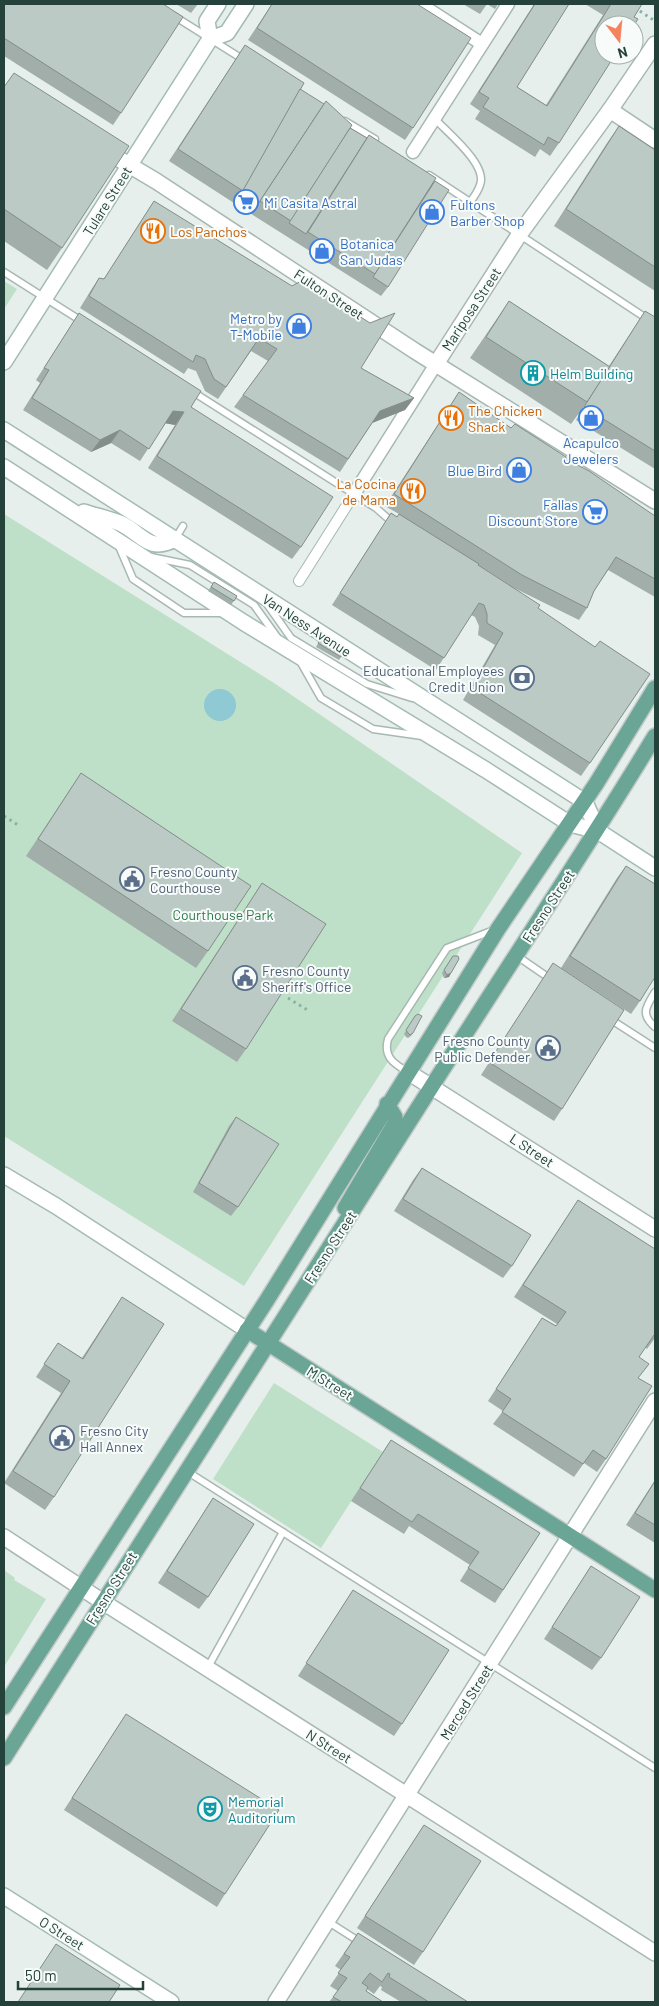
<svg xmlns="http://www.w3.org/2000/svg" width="659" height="2006" viewBox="0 0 659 2006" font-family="Barlow,sans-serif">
<rect width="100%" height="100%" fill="#e6efeb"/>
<g fill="#bfe0c8">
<polygon points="4,281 17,289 4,309"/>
<polygon points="4,514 274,683 522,853 244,1286 4,1136"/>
<polygon points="274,1383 383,1452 321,1548 213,1479"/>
<polygon points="4,1570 15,1578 14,1580 46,1599 4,1667"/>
</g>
<circle fill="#8ec9d4" cx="220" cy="705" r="16"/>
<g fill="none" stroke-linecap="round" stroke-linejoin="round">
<defs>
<g id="service">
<polyline points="174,16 244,60"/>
<path d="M435,119c13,14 53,46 45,66 -2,6 -6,12 -10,17"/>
<polyline points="345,121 375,139"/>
<polyline points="429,175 655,324"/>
<polyline points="4,272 83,322"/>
<polyline points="193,392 376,508 393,523"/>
<polyline points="175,539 183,526"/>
<polyline points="118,544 133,579 184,613 222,613"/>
<polyline points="151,557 190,565 254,605 277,637"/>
<polyline points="267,604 291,638 367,684 412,698"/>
<polyline points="300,661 321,698 373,729 422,736"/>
<polyline points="517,956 552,980"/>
<path d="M655,992c-9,15 -15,22 0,35"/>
<polyline points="610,1019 655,1048"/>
<path d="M408,1072c-14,-8 -25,-15 -20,-33l59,-91 47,-18"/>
<polyline points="188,1472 655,1768"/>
<polyline points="208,1667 283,1532"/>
<polyline points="327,1921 360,1942"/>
</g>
<polyline id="pedestrian" points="299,581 354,494"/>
<g id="minor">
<polyline points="420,4 482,44"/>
<polyline points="413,152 508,4"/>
<polyline points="354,494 436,364"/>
</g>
<g id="tertiary">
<polyline points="610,110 655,140"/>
<polyline points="104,150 156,181 415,351 655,501"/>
<polyline points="436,364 519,235 610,110 655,44"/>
<polyline points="408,1072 655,1229"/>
<polyline points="4,1537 103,1602 655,1953"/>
<polyline points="276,2002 655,1401"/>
</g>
<g id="secondary">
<polyline points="210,39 207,21 218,4"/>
<polyline points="4,362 210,39 227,33 246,4"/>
<polyline points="4,430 585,802 598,831"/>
<polyline points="4,467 243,622 486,770 570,824 598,831 655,868"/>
<path d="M84,512c12,4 26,7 38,12 21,11 27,29 53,15"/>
<polyline points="4,1175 56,1206 247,1330"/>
<polyline points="4,1896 171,2002"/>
</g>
<g id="primary">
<polyline points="345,1208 395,1123 395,1117 387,1104"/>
<polyline points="247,1330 655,1590"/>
<polyline points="4,1707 267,1300 498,929 596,784 655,688"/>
<path d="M4,1758c144,-228 291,-455 435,-683 72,-113 146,-224 216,-339"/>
</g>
</defs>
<use href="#service" stroke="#a8b8b2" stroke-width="9"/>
<use href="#pedestrian" stroke="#a8b8b2" stroke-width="12"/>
<use href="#minor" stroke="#a8b8b2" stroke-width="15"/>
<use href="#tertiary" stroke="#a8b8b2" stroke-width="18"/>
<use href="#secondary" stroke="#a4bbb3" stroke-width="18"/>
<use href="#primary" stroke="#c2cac8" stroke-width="18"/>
<g stroke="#86b3a5" stroke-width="3" stroke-dasharray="2.5 4" stroke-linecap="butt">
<polyline points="629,4 655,21"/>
<polyline points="4,816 18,825"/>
<polyline points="288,998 309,1011"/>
</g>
<use href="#service" stroke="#fff" stroke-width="6"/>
<use href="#pedestrian" stroke="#fff" stroke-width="10"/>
<use href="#minor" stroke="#fff" stroke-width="12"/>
<use href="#tertiary" stroke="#fff" stroke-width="15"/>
<use href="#secondary" stroke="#fff" stroke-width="15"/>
<use href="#primary" stroke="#6aa596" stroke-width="15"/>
</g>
<g fill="#a1aea9">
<polygon points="4,4 121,113 113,125 4,56"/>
<polygon points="176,4 198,4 191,13"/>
<polygon points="272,4 417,4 413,128 405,140 248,40"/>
<polygon points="463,4 498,4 495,9 487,4 480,14"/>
<polygon points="534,4 569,4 517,87 546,105 603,15 585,4 642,4 559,143 550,156 540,149 535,157 475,119 480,111 470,104"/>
<polygon points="245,45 350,128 435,181 388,287 381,296 234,203 169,161"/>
<polygon points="4,87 62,248 47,270 4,241"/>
<polygon points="619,126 655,150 655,291 554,226 607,143"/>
<polygon points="154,201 361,368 414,398 405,410 372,423 340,472 234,407 268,361 251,351 218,399 205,391 196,371 188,368 184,374 80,308 91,290 99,278 104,279"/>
<polygon points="509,301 609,366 645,311 655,317 655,469 576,420 588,401 571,424 470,358"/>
<polygon points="79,313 191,407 301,547 292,559 148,468 175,425 165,423 140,461 111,443 91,452 23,410 40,383 36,380"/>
<polygon points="459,392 511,428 566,459 655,516 655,597 608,570 594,591 587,608 579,620 514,588 478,565 538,608 590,763 581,776 463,700 495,645 478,635 479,626 475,617 471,615 436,670 332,605 391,513 397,517 399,514 385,506"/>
<polygon points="214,582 237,596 231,605 208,591"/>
<polygon points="321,638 344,652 339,660 316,647"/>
<polygon points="81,773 208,951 196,968 26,856"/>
<polygon points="626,866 640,1001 631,1014 561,968 617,878"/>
<polygon points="262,883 246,1049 237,1062 172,1021"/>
<polygon points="453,956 451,973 449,977 444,978 442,973"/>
<polygon points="553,963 562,1109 554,1121 481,1075"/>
<polygon points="413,1019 413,1033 411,1036 408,1038 406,1037 404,1034"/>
<polygon points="236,1117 238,1207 231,1216 193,1192 229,1126"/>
<polygon points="422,1168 512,1266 503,1278 394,1211 413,1180"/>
<polygon points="578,1200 655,1249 655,1338 647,1349 645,1347 639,1357 638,1379 606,1459 597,1472 584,1463 574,1477 493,1424 503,1411 488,1401 542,1318 556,1326 557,1324 514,1297"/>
<polygon points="122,1297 54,1497 45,1510 4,1483 61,1393 36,1377 58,1343 82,1358"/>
<polygon points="391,1440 540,1533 495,1603 460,1581 470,1565 409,1526 404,1534 351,1501"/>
<polygon points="655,1480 655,1543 626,1525"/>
<polygon points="213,1498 208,1597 199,1609 158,1583"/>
<polygon points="591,1566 601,1658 592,1670 544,1639"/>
<polygon points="353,1590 402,1724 394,1736 298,1676"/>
<polygon points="126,1714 225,1894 217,1907 64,1810"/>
<polygon points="424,1825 423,1952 414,1965 357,1928"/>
<polygon points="358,1933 468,2002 401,2002 381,1990 382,1987 380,1986 374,1994 367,1989 366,1991 383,2002 329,2002 338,1991 330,1986 341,1970 335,1966"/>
</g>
<g fill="#838d89">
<polygon points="414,398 405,410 372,423 380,411"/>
<polygon points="173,411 184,412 175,425 164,423"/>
<polygon points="120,430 111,443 91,452 100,440"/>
<polygon points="451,973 449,977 444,978 447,975"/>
</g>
<g fill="#bbcac4" stroke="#838d89">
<polygon points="4,4 163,4 183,17 121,113 4,38"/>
<polygon points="272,4 417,4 471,38 413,128 257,28"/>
<polygon points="535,4 569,4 517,87 547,106 611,4 642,4 634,17 638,19 634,25 604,25 604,55 615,55 559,143 548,137 544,145 483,107 489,98 479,92"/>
<polygon points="245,45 304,83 243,191 178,149"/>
<polygon points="14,73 129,146 62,248 4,209 4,87"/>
<polygon points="300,89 324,104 258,204 241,194"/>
<polygon points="326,101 352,125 291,221 260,201"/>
<polygon points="619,126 655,150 655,267 566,209"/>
<polygon points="350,128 367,138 306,234 289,223"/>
<polygon points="369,135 436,178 375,274 308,232"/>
<polygon points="435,181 449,190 388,287 373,277"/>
<polygon points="154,201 292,286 303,280 370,323 395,313 361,368 414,398 380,411 348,459 243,395 277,349 259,338 226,387 214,379 205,359 196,355 193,362 89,296 99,278 104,279"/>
<polygon points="509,301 610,367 587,402 486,337"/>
<polygon points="645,311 655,317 655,451 584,407"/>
<polygon points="79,313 201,391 191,407 333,497 301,547 157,456 184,412 173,411 149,449 120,430 100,440 32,398 49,370 44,368"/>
<polygon points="459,392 511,428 515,424 566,457 566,459 589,471 655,516 655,579 616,557 594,591 587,608 522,575 394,494"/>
<polygon points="391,513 397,517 399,514 479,564 478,565 540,605 538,608 595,647 600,641 650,674 590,763 472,688 503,633 487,623 487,614 484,605 479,603 444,658 340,593"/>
<polygon points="214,582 237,596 234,601 211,587"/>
<polygon points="321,638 344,652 341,657 318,643"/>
<polygon points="81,773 251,886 208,951 38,839"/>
<polygon points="626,866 655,884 655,977 640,1001 570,956"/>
<polygon points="262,883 326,924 246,1049 181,1009"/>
<polygon points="453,956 458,956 459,959 451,973 447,975 444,970"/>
<polygon points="553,963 624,1010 562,1109 489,1062"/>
<polygon points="418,1014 422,1016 413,1033 410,1035 408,1033 406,1030 415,1016"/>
<polygon points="236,1117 279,1144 238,1207 199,1183"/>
<polygon points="422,1168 531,1235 512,1266 403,1199"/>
<polygon points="578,1200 655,1249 655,1336 654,1335 639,1357 649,1364 638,1378 652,1386 606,1459 593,1450 583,1464 502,1412 511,1399 496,1389 542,1318 556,1326 566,1312 523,1285"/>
<polygon points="122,1297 164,1324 54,1497 13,1471 70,1381 44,1364 58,1343 83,1359"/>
<polygon points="391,1440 540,1533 503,1590 468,1568 479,1552 418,1514 412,1522 360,1488"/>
<polygon points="655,1481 655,1525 635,1513"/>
<polygon points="213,1498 254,1524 208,1597 167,1571"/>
<polygon points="591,1566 640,1597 601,1658 552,1627"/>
<polygon points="353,1590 449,1650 402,1724 306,1663"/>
<polygon points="126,1714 279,1810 225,1894 72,1798"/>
<polygon points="424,1825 481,1861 423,1952 365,1916"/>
<polygon points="358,1933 468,2002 429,2002 389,1977 390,1974 388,1973 382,1982 370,1973 362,1983 368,1987 366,1991 383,2002 342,2002 333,1997 347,1978 338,1973 350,1957 344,1954"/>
<polygon points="56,1944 120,1985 109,2002 18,2002"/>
</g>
<defs>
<symbol id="supermarket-ring" viewBox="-11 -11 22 22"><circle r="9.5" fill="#f7fbf9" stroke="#3f7fe0" stroke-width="1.5"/><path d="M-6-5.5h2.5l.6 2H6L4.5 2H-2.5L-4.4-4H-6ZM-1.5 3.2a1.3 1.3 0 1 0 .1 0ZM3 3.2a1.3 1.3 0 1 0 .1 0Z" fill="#3f7fe0"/></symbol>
<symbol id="shop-ring" viewBox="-11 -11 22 22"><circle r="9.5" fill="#f7fbf9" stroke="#3f7fe0" stroke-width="1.5"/><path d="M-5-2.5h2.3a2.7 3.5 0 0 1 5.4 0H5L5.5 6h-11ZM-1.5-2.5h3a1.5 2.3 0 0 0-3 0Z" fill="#3f7fe0"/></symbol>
<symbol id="restaurant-ring" viewBox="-11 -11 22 22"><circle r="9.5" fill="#f7fbf9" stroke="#e8710a" stroke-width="1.5"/><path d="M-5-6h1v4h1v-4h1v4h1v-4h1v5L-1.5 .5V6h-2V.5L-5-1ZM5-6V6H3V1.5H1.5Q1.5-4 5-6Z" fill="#e8710a"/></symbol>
<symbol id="building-ring" viewBox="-11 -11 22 22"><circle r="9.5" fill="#f7fbf9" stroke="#0f9aa8" stroke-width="1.5"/><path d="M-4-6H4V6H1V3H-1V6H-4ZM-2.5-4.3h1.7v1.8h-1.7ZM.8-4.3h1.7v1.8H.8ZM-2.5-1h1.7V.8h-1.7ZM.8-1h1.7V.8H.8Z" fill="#0f9aa8"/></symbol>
<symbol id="bank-ring" viewBox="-11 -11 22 22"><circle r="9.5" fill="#f7fbf9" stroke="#5c6f8a" stroke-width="1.5"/><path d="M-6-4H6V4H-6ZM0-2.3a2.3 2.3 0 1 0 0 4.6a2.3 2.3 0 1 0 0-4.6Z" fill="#5c6f8a"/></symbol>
<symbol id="civic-ring" viewBox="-11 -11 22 22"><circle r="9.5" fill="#f7fbf9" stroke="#5c6f8a" stroke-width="1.5"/><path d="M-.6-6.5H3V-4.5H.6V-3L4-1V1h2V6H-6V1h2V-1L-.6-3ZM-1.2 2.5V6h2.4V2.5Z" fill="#5c6f8a"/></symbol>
<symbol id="theatre-ring" viewBox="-11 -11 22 22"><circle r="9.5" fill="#f7fbf9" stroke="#0f9aa8" stroke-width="1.5"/><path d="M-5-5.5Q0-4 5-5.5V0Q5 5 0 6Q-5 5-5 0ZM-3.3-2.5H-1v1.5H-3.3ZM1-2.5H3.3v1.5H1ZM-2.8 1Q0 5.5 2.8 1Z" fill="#0f9aa8"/></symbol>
</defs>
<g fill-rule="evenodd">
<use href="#supermarket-ring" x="232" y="188" width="28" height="28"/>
<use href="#shop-ring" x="418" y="198" width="28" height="28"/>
<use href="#restaurant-ring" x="139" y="217" width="28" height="28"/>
<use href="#shop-ring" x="308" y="237" width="28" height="28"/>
<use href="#shop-ring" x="285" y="312" width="28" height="28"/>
<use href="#building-ring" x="519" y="359" width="28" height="28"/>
<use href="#restaurant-ring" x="437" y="404" width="28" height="28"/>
<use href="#shop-ring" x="577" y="404" width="28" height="28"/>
<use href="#shop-ring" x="505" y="456" width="28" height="28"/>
<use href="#restaurant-ring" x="399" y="477" width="28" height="28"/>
<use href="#supermarket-ring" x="581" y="498" width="28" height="28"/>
<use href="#bank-ring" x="508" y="664" width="28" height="28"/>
<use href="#civic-ring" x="118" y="865" width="28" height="28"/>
<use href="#civic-ring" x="231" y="964" width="28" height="28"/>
<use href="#civic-ring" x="534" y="1034" width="28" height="28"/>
<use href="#civic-ring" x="48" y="1424" width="28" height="28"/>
<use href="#theatre-ring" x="196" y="1795" width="28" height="28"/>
</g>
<g text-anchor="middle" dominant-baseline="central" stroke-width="4" stroke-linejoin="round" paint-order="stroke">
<g font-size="14" fill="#24423a" stroke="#f7fbf9">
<text transform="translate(107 201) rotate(-58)">Tulare Street</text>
<text transform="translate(329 294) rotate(33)">Fulton Street</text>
<text transform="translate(471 309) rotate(-57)">Mariposa Street</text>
<text transform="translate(307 625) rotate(33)">Van Ness Avenue</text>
<text transform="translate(548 906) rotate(-57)">Fresno Street</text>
<text transform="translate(532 1150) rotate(33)">L Street</text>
<text transform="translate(330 1247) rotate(-57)">Fresno Street</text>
<text transform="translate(330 1383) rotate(32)">M Street</text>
<text transform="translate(111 1588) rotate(-58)">Fresno Street</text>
<text transform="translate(466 1702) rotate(-58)">Merced Street</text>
<text transform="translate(329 1746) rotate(32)">N Street</text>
<text transform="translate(62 1933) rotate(32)">O Street</text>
</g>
<g font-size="14" fill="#366cbe" stroke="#f7fbf9" text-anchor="start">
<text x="264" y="202">Mi Casita Astral</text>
<text x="450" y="204">Fultons<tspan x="450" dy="16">Barber Shop</tspan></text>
<text x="340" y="243">Botanica<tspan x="340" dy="16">San Judas</tspan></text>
<text x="282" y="318" text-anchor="end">Metro by<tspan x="282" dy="16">T-Mobile</tspan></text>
<text x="591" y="442" text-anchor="middle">Acapulco<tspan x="591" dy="16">Jewelers</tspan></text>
<text x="502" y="470" text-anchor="end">Blue Bird</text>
<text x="578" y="504" text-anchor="end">Fallas<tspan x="578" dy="16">Discount Store</tspan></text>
</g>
<g font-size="14" fill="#c56008" stroke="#f7fbf9" text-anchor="start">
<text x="170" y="231">Los Panchos</text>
<text x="468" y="410">The Chicken<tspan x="468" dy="16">Shack</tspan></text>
<text x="396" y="483" text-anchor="end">La Cocina<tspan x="396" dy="16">de Mama</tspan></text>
</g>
<g font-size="14" fill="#0d838f" stroke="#f7fbf9" text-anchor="start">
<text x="550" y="373">Helm Building</text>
<text x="228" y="1801">Memorial<tspan x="228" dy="16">Auditorium</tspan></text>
</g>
<g font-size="14" fill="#4e5e75" stroke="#f7fbf9" text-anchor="start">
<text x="504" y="670" text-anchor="end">Educational Employees<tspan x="504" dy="16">Credit Union</tspan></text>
<text x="150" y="871">Fresno County<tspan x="150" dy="16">Courthouse</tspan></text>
<text x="262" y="970">Fresno County<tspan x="262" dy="16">Sheriff's Office</tspan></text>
<text x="530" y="1040" text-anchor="end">Fresno County<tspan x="530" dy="16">Public Defender</tspan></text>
<text x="80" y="1430">Fresno City<tspan x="80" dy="16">Hall Annex</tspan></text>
</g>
<g font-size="14" fill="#2d7a4b" stroke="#f7fbf9">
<text x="223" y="914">Courthouse Park</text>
</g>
</g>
<rect width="659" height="2006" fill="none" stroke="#24423a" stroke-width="10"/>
<g transform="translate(619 40) rotate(164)"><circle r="24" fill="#f7fbf9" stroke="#a3b1ad"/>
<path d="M0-4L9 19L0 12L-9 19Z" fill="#f4845f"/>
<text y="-8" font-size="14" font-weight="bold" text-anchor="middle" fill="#24423a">N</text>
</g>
<path d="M18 1981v8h125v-8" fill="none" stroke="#24423a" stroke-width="2.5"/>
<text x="25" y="1981" font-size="15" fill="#24423a" stroke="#f7fbf9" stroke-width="4" paint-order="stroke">50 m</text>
</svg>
